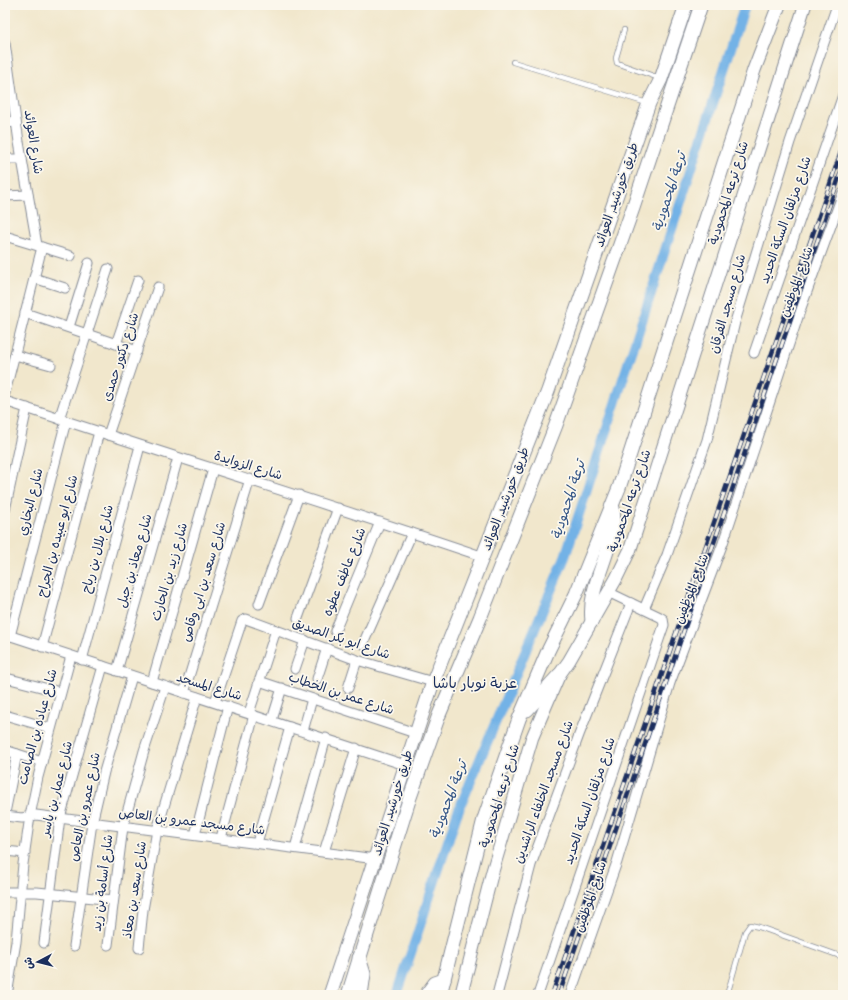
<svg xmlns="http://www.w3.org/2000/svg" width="848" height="1000" viewBox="0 0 848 1000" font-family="'Indie Flower','Playpen Sans Arabic',sans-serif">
<rect width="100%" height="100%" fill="#fbf7ec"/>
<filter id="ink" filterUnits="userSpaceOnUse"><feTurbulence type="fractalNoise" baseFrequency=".025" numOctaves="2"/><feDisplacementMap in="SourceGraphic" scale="8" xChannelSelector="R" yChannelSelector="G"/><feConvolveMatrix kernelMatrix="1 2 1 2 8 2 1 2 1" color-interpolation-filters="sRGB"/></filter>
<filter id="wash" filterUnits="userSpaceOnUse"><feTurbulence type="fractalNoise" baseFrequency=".012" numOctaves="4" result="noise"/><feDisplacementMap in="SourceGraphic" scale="16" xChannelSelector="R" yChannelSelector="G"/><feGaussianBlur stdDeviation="0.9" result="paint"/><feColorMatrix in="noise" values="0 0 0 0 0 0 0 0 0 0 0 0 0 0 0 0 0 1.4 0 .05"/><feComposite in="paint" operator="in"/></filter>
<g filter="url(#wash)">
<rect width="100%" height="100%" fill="#f1e7cc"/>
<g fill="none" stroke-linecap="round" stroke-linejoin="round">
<polyline stroke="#73b2e6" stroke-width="10" points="397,995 457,814 565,557 745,5"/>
</g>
</g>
<g filter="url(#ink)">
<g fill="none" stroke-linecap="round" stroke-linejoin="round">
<defs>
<g id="service">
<polyline points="624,30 616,58 617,63 659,78"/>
<polyline points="513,62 647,103"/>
<polyline points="727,995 745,932 750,925 759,927 843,957"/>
</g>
<g id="minor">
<polyline points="5,43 19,142 37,245"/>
<polyline points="5,123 16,122"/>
<polyline points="5,159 22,159"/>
<polyline points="5,196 28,195"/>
<polyline points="5,236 71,256"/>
<polyline points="34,278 65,288"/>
<polyline points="25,313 137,351"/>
<polyline points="69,327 89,263"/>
<polyline points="116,344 138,280"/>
<polyline points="754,353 843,95"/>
<polyline points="15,355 51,365"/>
<polyline points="5,393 42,247"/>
<path d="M5,401c159,53 320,102 479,156"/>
<polyline points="59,419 108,269"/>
<polyline points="108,435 158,287"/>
<polyline points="5,510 27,408"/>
<polyline points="259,604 299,495"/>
<polyline points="644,609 667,555 707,440 735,322 790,142 837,5"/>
<polyline points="298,618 338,508"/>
<polyline points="335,631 380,522"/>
<polyline points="5,634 405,765"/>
<polyline points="10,636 66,421"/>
<polyline points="363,644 412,533"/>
<polyline points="42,647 99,432"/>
<polyline points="82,660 140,446"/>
<polyline points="295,669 305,640"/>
<polyline points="117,671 178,458"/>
<polyline points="10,679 60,692"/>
<polyline points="317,679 327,648"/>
<polyline points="259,681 415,733"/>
<polyline points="152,682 213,469"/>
<polyline points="348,688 357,660"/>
<polyline points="184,693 250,479"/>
<polyline points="215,702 242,621 246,619 357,660 433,682"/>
<polyline points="249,713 276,630"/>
<polyline points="5,715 50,728"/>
<polyline points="272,720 282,688"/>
<polyline points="303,731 312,699"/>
<polyline points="5,750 42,762"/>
<polyline points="5,813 17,754"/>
<polyline points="5,816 22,818 36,815 376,859"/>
<polyline points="195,835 228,706"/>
<polyline points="221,838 254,715"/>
<polyline points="257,843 290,727"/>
<polyline points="295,848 326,738"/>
<polyline points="5,851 25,853"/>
<polyline points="324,852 356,748"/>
<polyline points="5,892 37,892 113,900"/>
<polyline points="44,943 60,818 103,666"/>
<polyline points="108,945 123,827 144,751 165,687"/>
<polyline points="74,946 92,823 104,772 132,676"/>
<polyline points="139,948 143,910 157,830 197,697"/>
<polyline points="7,995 16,942 23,864 30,816 38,777 71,656"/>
<polyline points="497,995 531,865 579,735 631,603"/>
<polyline points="538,995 664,625 663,619 660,617 608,592"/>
<polyline points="570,995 617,862 670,683 723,543 801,308 843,193"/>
</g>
<polyline id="tertiary" points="461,995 492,873 532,738 559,675 569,661 616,579 630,550 805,5"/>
<g id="secondary">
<path d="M592,621c-5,-40 26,-73 21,-113"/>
<polyline points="527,710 559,675"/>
<polyline points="359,958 364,974 361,995"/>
<polyline points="330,995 433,682 548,391 649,103 661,79 686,5"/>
<polyline points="348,995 409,800 439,715 480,618 556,425 633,208 701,5"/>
<polyline points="426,995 435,983 444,980"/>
<polyline points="440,995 484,819 519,719 548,651 576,594 619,488 754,70 779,5"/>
</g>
</defs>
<use href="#service" stroke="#868b95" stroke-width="6"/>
<use href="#minor" stroke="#868b95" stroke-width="11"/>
<use href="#tertiary" stroke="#868b95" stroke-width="14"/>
<use href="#secondary" stroke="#868b95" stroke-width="15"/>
<use href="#service" stroke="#fff" stroke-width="4.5"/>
<use href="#minor" stroke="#fff" stroke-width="9"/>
<use href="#tertiary" stroke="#fff" stroke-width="12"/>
<use href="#secondary" stroke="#fff" stroke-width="13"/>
<defs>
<g id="rail">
<polyline points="552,995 843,146"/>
<polyline points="559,995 843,166"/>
</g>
</defs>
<use href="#rail" stroke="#1b2f5e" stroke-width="4.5"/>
<use href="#rail" stroke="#fbf7ec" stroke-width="3" stroke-dasharray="9" stroke-linecap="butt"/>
</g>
</g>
<g text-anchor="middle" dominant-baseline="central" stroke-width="3.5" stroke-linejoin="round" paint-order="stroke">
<g font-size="13" fill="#1b2f5e" stroke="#fbf7ec">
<text transform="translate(33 142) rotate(81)">شارع العوائد</text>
<text transform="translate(729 193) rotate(-73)">شارع ترعه المحمودية</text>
<text transform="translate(617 195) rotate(-71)">طريق خورشيد, العوائد</text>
<text transform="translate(786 220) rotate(-71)">شارع مزلقان السكة الحديد</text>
<text transform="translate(797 282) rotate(-70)">شارع الموظفين</text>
<text transform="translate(728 304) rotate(-74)">شارع مسجد الفرقان</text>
<text transform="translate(121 357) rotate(-72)">شارع دكتور حمدى</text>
<text transform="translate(248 466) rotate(17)">شارع الزوايدة</text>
<text transform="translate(506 499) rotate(-69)">طريق خورشيد, العوائد</text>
<text transform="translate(630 501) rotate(-71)">شارع ترعه المحمودية</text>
<text transform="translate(31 502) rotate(-76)">شارع البخاري</text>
<text transform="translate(58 536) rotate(-75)">شارع ابو عبيده بن الجراح</text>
<text transform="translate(98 549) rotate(-75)">شارع بلال بن رباح</text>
<text transform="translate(135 561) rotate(-74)">شارع معاذ بن جبل</text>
<text transform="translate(170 572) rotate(-74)">شارع زيد بن الحارث</text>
<text transform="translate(345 572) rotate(-68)">شارع عاطف عطوه</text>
<text transform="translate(204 582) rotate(-73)">شارع سعد بن ابى وقاص</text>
<text transform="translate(692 589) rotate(-69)">شارع الموظفين</text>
<text transform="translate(341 639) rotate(19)">شارع ابو بكر الصديق</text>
<text transform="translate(209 687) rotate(17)">شارع المسجد</text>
<text transform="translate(341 694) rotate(18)">شارع عمر بن الخطاب</text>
<text transform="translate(38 727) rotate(-75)">شارع عباده بن الصامت</text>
<text transform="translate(57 789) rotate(-76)">شارع عمار بن ياسر</text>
<text transform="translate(544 792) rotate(-70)">شارع مسجد الخلفاء الراشدين</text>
<text transform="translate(500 796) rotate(-73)">شارع ترعه المحمودية</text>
<text transform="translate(590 801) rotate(-71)">شارع مزلقان السكة الحديد</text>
<text transform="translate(393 803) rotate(-73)">طريق خورشيد, العوائد</text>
<text transform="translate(85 807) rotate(-78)">شارع عمرو بن العاص</text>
<text transform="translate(192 822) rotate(7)">شارع مسجد عمرو بن العاص</text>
<text transform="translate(103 883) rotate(-83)">شارع أسامة بن زيد</text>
<text transform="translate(135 890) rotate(-81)">شارع سعد بن معاذ</text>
<text transform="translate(591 897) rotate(-71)">شارع الموظفين</text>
</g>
<g font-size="14" font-style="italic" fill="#355687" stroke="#fbf7ec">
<text transform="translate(670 192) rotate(-72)">ترعة المحمودية</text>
<text transform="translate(569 500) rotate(-72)">ترعة المحمودية</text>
<text transform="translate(449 800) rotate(-69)">ترعة المحمودية</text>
</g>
<g font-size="15" fill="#1b2f5e" stroke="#fbf7ec">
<text x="475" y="684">عزبة نوبار باشا</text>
</g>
</g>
<rect width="848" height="1000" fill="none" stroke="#fbf7ec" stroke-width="20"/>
<g transform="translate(38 962) rotate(263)" stroke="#fbf7ec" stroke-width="3" paint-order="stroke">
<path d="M0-3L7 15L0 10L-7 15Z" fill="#1b2f5e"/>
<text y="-6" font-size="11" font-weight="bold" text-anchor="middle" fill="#1b2f5e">ش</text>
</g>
</svg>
